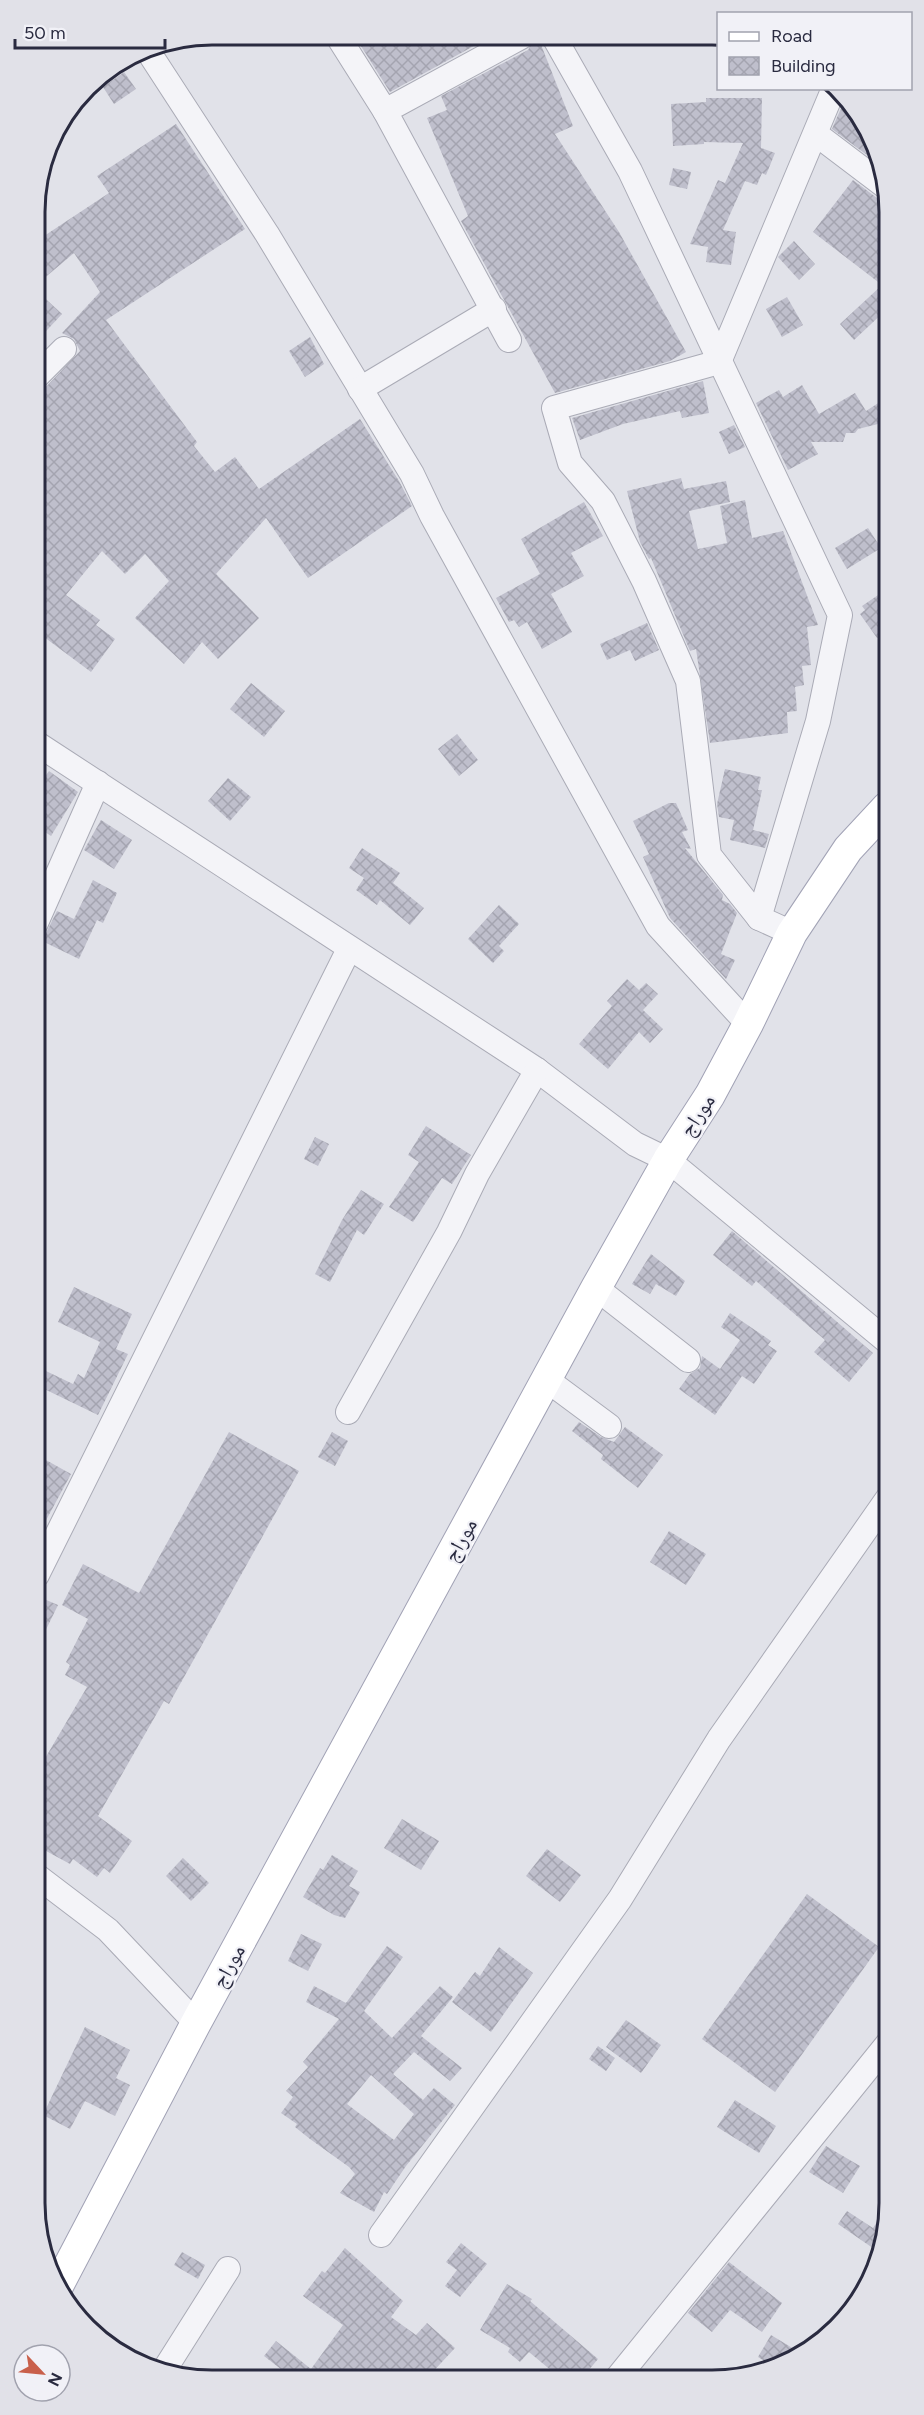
<svg xmlns="http://www.w3.org/2000/svg" width="924" height="2415" viewBox="0 0 924 2415" font-family="Figtree,'Noto Naskh Arabic',sans-serif">
<defs>
<pattern id="building-cross-hatch" width="8" height="8" patternUnits="userSpaceOnUse" patternTransform="scale(1.5)"><rect width="8" height="8" fill="#bfbfcc"/><path d="M0 0l8 8M0 8l8-8" fill="none" stroke="#a4a4b0"/></pattern>
</defs>
<rect width="100%" height="100%" fill="#e1e2e9"/>
<g fill="url(#building-cross-hatch)" fill-rule="evenodd">
<polygon points="354,35 492,36 390,92"/>
<polygon points="535,37 538,37 573,126 555,134 619,232 686,352 670,361 555,393 461,221 468,216 427,118 447,110 441,96 528,50"/>
<polygon points="124,72 136,89 114,104 103,87"/>
<polygon points="706,98 762,98 761,148 775,153 766,175 762,173 757,185 745,181 723,230 736,232 731,265 706,262 708,247 690,244 718,180 725,183 743,143 704,142 704,144 673,146 671,104 706,102"/>
<polygon points="845,99 879,164 832,129"/>
<polygon points="176,124 245,229 106,320 197,442 194,446 215,472 235,457 259,489 360,419 399,481 412,506 308,578 266,518 216,574 259,618 218,659 202,642 184,664 135,618 169,581 145,554 125,574 102,551 66,595 100,620 96,625 115,639 91,672 36,631 35,394 45,388 80,351 74,339 62,333 100,292 74,253 35,286 35,242 109,193 97,176"/>
<polygon points="673,168 691,172 687,189 669,185"/>
<polygon points="853,180 877,198 886,201 886,310 854,340 840,324 882,285 813,232"/>
<polygon points="794,241 815,264 799,280 778,257"/>
<polygon points="35,289 62,314 35,343"/>
<polygon points="787,297 803,325 782,337 766,309"/>
<polygon points="310,337 324,364 305,377 289,351"/>
<polygon points="703,381 709,413 682,418 680,411 623,424 580,440 572,418"/>
<polygon points="802,385 819,414 855,393 866,411 886,398 886,422 858,429 855,433 846,433 843,442 811,442 818,454 788,470 756,403 779,390 783,397"/>
<polygon points="734,425 745,447 729,454 719,432"/>
<polygon points="681,478 684,489 726,481 730,502 689,511 698,549 727,543 720,506 745,500 752,538 783,531 818,625 807,627 811,665 802,666 804,685 795,687 797,711 787,712 788,733 710,743 696,649 690,651 651,558 649,559 640,542 627,491"/>
<polygon points="584,502 603,536 571,553 584,576 551,594 572,632 542,649 527,622 519,627 514,620 509,622 496,598 540,574 521,539"/>
<polygon points="868,528 881,548 847,569 835,548"/>
<polygon points="887,589 887,631 877,638 860,614 865,610 862,606"/>
<polygon points="647,623 659,650 635,661 630,650 607,660 600,644"/>
<polygon points="251,683 285,711 264,737 230,709"/>
<polygon points="457,734 478,760 459,776 438,749"/>
<polygon points="725,769 761,777 758,790 762,790 753,830 769,834 765,848 730,840 734,820 719,817 717,804"/>
<polygon points="49,771 78,792 51,836 36,826 36,789"/>
<polygon points="228,778 251,797 230,821 208,801"/>
<polygon points="669,803 676,803 688,830 682,832 691,849 685,848 723,895 722,900 730,904 737,913 721,954 735,960 726,979 670,918 643,857 649,854 633,821"/>
<polygon points="101,820 132,840 114,869 84,850"/>
<polygon points="362,848 400,873 393,883 424,908 410,925 380,900 377,905 356,890 364,878 349,868"/>
<polygon points="93,880 117,893 103,923 97,920 79,959 42,941 57,911 74,919"/>
<polygon points="499,905 519,924 499,946 504,951 493,963 468,939"/>
<polygon points="627,979 639,990 646,983 658,994 643,1010 663,1029 650,1043 639,1032 608,1069 579,1044 612,1006 607,1001"/>
<polygon points="426,1126 471,1155 452,1184 442,1178 413,1222 389,1207 419,1162 408,1155"/>
<polygon points="315,1137 329,1144 318,1166 304,1159"/>
<polygon points="361,1190 384,1204 364,1235 357,1230 330,1282 315,1274 342,1220"/>
<polygon points="732,1231 873,1353 849,1382 814,1352 825,1340 756,1281 752,1286 713,1255"/>
<polygon points="651,1254 685,1281 676,1296 656,1284 650,1294 632,1284"/>
<polygon points="74,1287 132,1314 116,1349 128,1354 98,1415 38,1386 46,1371 73,1384 78,1374 84,1378 100,1342 58,1322"/>
<polygon points="730,1313 771,1341 768,1345 777,1351 754,1384 742,1376 715,1415 679,1389 690,1374 700,1368 702,1356 720,1369 740,1340 721,1327"/>
<polygon points="579,1422 601,1437 614,1442 625,1427 663,1455 638,1488 601,1459 603,1455 572,1431"/>
<polygon points="229,1432 299,1471 169,1704 164,1701 98,1816 132,1841 110,1873 104,1868 97,1877 73,1859 70,1864 37,1846 37,1772 87,1687 65,1675 70,1665 66,1662 88,1619 62,1605 83,1564 139,1593"/>
<polygon points="332,1432 348,1441 335,1466 318,1457"/>
<polygon points="37,1455 71,1474 37,1537"/>
<polygon points="669,1531 706,1554 686,1585 650,1562"/>
<polygon points="37,1596 58,1605 37,1648"/>
<polygon points="402,1819 439,1841 421,1870 384,1848"/>
<polygon points="547,1849 581,1875 560,1902 526,1876"/>
<polygon points="332,1855 358,1871 349,1886 360,1892 345,1918 334,1915 303,1897 320,1868 323,1870"/>
<polygon points="183,1858 209,1883 191,1901 166,1876"/>
<polygon points="807,1894 879,1947 775,2092 702,2039"/>
<polygon points="301,1934 322,1944 308,1971 288,1961"/>
<path d="M387,1946l16,11 -39,54 28,27 48,-52 13,11 -32,39 41,32 -12,13 -36,-29 -21,22 30,26 11,-12 21,17 -49,61 -19,28 -3,-2 -10,20 -34,-19 15,-19 -6,-7 -39,-28 -15,-12 2,-3 -16,-11 12,-16 -7,-6 22,-24 -5,-5 36,-43 -33,-17 8,-16 32,17zM371,2075l43,39 -20,26 -47,-36z"/>
<polygon points="499,1947 533,1973 491,2032 452,2002 475,1972 480,1976"/>
<polygon points="626,2020 661,2045 641,2073 606,2047"/>
<polygon points="85,2027 130,2050 116,2078 130,2085 115,2116 85,2101 70,2129 43,2115"/>
<polygon points="598,2046 615,2058 606,2071 589,2059"/>
<polygon points="735,2100 776,2126 759,2153 717,2127"/>
<polygon points="826,2146 860,2166 843,2193 809,2172"/>
<polygon points="889,2204 880,2253 838,2224 847,2211 873,2228"/>
<polygon points="461,2243 487,2264 460,2297 445,2286 457,2270 446,2262"/>
<polygon points="345,2248 403,2301 391,2317 416,2335 427,2323 455,2348 428,2377 291,2377 264,2356 276,2341 311,2369 343,2325 303,2296 322,2271 325,2273"/>
<polygon points="182,2252 205,2265 198,2279 174,2265"/>
<polygon points="729,2262 782,2303 762,2332 730,2310 712,2332 688,2313"/>
<polygon points="507,2284 532,2299 530,2301 598,2359 583,2377 559,2377 529,2352 520,2362 508,2352 510,2348 480,2330"/>
<polygon points="771,2335 794,2349 785,2363 774,2367 758,2357"/>
</g>
<g fill="none" stroke-linecap="round" stroke-linejoin="round">
<defs>
<g id="minor">
<polyline points="337,35 385,111"/>
<polyline points="554,37 630,171 840,615 818,721 759,918"/>
<polyline points="146,48 267,234 412,474 432,516 658,926 748,1024"/>
<polyline points="816,134 886,187"/>
<polyline points="509,340 385,111 521,37"/>
<polyline points="35,378 64,349"/>
<polyline points="360,389 494,309"/>
<polyline points="36,743 537,1070 635,1144 668,1160 888,1342"/>
<polyline points="36,923 98,783"/>
<polyline points="792,933 759,918 709,855 688,681 644,581 603,501 570,463 554,408 719,362 834,88"/>
<polyline points="596,1288 688,1360"/>
<polyline points="547,1380 609,1426"/>
<polyline points="348,1412 449,1232 477,1174 537,1070"/>
<polyline points="37,1575 349,949"/>
<polyline points="37,1876 108,1930 196,2023"/>
<polyline points="381,2235 620,1899 719,1739 888,1498"/>
<polyline points="163,2372 228,2269"/>
<polyline points="618,2377 889,2042"/>
</g>
<polyline id="major" points="57,2288 196,2023 596,1288 668,1160 710,1095 748,1024 792,933 848,849 887,807"/>
</defs>
<use href="#minor" stroke="#aaabb6" stroke-width="26"/>
<use href="#major" stroke="#a1a2b5" stroke-width="32"/>
<use href="#minor" stroke="#f4f4f8" stroke-width="24"/>
<use href="#major" stroke="#fff" stroke-width="30"/>
</g>
<g text-anchor="middle" dominant-baseline="central" stroke-width="4.5" stroke-linejoin="round" paint-order="stroke">
<g font-size="21" fill="#2a2b40" stroke="#f1f1f7">
<text transform="translate(697 1115) rotate(-57)">موراج</text>
<text transform="translate(460 1540) rotate(-61)">موراج</text>
<text transform="translate(228 1966) rotate(-61)">موراج</text>
</g>
</g>
<path d="M0 0H924V2415H0ZM212 45H712A167 167 0 0 1 879 212V2203A167 167 0 0 1 712 2370H212A167 167 0 0 1 45 2203V212A167 167 0 0 1 212 45Z" fill="#e1e1e8" fill-rule="evenodd"/>
<path fill="none" stroke="#2a2b40" stroke-width="3" d="M212 45H712A167 167 0 0 1 879 212V2203A167 167 0 0 1 712 2370H212A167 167 0 0 1 45 2203V212A167 167 0 0 1 212 45Z"/>
<rect x="717" y="12" width="195" height="78" fill="#f1f1f7" stroke="#a1a2ae" stroke-width="1.5"/>
<rect x="729" y="32" width="30" height="9" fill="#ffffff" stroke="#a1a2ae" stroke-width="1.5"/>
<text x="771" y="42" font-size="18" fill="#2a2b40">Road</text>
<rect x="729" y="57" width="30" height="18" fill="url(#building-cross-hatch)" stroke="#a1a2ae" stroke-width="1.5"/>
<text x="771" y="72" font-size="18" fill="#2a2b40">Building</text>
<g transform="translate(42 2373) rotate(116)"><circle r="28" fill="#f1f1f7" stroke="#a1a2ae" stroke-width="1.5"/>
<path d="M0-4.5L10 22L0 15L-10 22Z" fill="#c9604b"/>
<text y="-9" font-size="16" font-weight="bold" text-anchor="middle" fill="#2a2b40">N</text>
</g>
<path d="M15 39v9h150v-9" fill="none" stroke="#2a2b40" stroke-width="3"/>
<text x="24" y="39" font-size="18" fill="#2a2b40" stroke="#f1f1f7" stroke-width="4.5" paint-order="stroke">50 m</text>
</svg>
